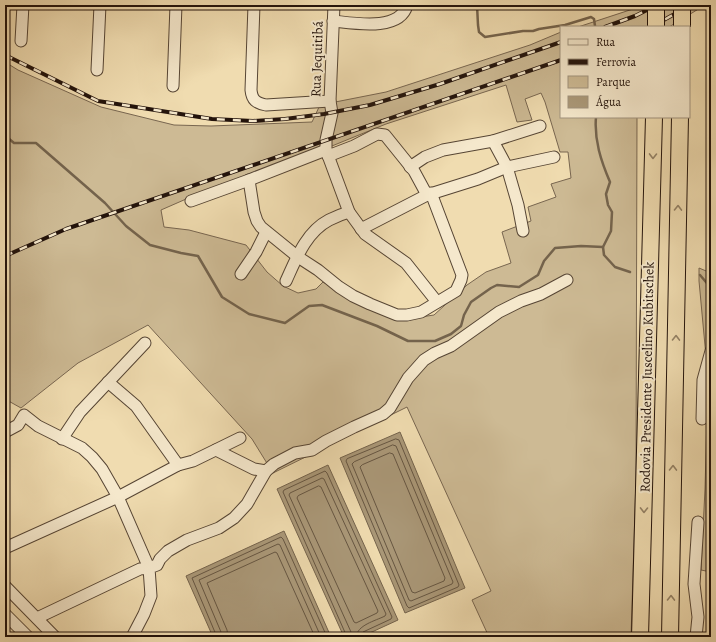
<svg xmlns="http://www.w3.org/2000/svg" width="716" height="642" viewBox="0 0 716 642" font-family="Alegreya,serif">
<rect width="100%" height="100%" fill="#f0dcb0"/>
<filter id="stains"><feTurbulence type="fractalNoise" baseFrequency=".005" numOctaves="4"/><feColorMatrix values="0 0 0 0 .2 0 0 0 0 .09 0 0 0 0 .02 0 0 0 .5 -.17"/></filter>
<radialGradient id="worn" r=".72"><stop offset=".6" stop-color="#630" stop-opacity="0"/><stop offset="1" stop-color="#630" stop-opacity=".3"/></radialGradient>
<g fill="#cdba94" stroke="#786650" fill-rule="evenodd">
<polygon points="641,5 705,5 669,27 578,27 642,6"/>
<path d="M561,32v85h76l-1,361 -5,159h-142l-17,-37 19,-9 -84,-184 -134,66 -21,-34 -104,-114 -70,38 -57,45 -16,-9v-337l13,8 83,37 73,18 37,1 101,-4 8,-17 66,-13 144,-47zM506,85l11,37 15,-2 -7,-21 16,-6 4,9 15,50h8l3,26 -20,6 5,13 -28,10 3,14 -29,11 9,31 -25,9 -19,13 -33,30 -33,5 -39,-15 -39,-23 -7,7 -18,4 -15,-7 -16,-14 -21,-27 -57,-15 -25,-3 -3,-17 32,-14 102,-35 91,-37z"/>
<polygon points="699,268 711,273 711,572 701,570 705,489 708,378 699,281"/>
</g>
<g fill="#aa9878" stroke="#74634c">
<polygon points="400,432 465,588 405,613 340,458"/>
<polygon points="328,465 398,620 361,637 344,637 277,489"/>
<polygon points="284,531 331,637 213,637 186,576"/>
</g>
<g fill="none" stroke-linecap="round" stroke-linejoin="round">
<g stroke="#665642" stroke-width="1">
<polygon points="396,439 399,440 459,585 458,587 409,608 407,606 346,461 347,459"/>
<polygon points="393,445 396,446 453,582 452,584 411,601 409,600 352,464 354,462"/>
<polygon points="390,453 393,454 445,578 444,581 415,593 412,592 360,467 362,465"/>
<polygon points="319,486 321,487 378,611 377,613 356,623 354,622 297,498 298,496"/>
<polyline points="217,637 192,578 281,537 283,539 327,637"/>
<polyline points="222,637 221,632 199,580 278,544 280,545 321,637"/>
<polyline points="228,637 227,630 207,583 275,552 277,553 315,637"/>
<polyline points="347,637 283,492 284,490 325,471 327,473 392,617 391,619 363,632 361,637"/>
<path d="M352,637l-1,-5 -62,-137 1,-2 32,-15 2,1 62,135 -1,2c-10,5 -28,9 -29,21"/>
</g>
<g stroke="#74634c" stroke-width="2.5">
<polyline points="477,5 478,25 479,32 485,37 523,31 533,31 539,29 565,25 591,17 594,19 595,26"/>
<polyline points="5,109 8,138 14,143 36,143 105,203 126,226 150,245 181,253 198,256 222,297 249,314 285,323 309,306 322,305 377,326 408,341 435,341 451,334 461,326 464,315 471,302 491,288 497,285 519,287 538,275 544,261 555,248 581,246 603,247"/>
<path d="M596,117c-2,23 5,44 14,65l-4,12 2,11 4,7 -1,19 -8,16 1,8 11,12 15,5"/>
<polyline points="700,275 711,288"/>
</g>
<defs>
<g id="minor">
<path d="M254,5l-3,85c1,10 5,13 15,15l64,-4"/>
<polyline points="334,5 330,101 332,113 326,140 326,150 349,212 365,234 406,263 437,302"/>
<path d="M333,21c20,2 67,11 74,-16"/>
<polyline points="21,41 23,5"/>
<polyline points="97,70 100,5"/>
<polyline points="173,86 176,5"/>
<polyline points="493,141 507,167 518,205 523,231"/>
<polyline points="328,156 354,146 377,134 385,135 414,171 427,195"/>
<polyline points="410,167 425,157 443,150 493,141 540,126"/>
<polyline points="249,180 254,212 257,221 261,227 298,257 318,270 339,287 353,296 370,304 397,315 407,315 421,312 456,291 461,280 462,275 431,193"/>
<polyline points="191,201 249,180 326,150"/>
<polyline points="361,229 427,195 478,179 507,167 554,157"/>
<polyline points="241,274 256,252 266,232"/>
<path d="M286,281c10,-22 20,-49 43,-61 6,-3 13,-6 20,-8"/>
<polyline points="108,382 136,406 178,465"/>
<polyline points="702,419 703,380 711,351"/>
<polyline points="5,432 18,425 24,415 38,426 82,448 92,457 102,469 118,497 149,568 140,569 37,618"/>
<polyline points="62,439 80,412 145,343"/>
<polyline points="216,450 254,469 266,471"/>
<polyline points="5,548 118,497 178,465 193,461 240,438"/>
<polyline points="5,586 55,637"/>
<polyline points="5,614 28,637"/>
<polyline points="132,637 144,614 151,596 149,568 157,565 160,559 168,551 187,540 219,528 234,518 247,504 266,471 274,464 295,453 312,450 326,441 354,427 383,414 390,408 408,378 424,360 435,353 451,346 499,312 521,301 541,294 567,280"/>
<polyline points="696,637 698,617 694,584 698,522"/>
</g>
<g id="highway">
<polyline points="640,637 654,117"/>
<polyline points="670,637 680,117"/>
</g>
</defs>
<use href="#minor" stroke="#564534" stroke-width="13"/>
<use href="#highway" stroke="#23130b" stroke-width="18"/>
<use href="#minor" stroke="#f5e8cc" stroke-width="11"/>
<use href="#highway" stroke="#f0dcb0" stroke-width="16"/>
<defs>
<g id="rail">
<polyline points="605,27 635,16 657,5"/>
<polyline points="651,27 691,5"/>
<polyline points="5,55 98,101 212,119 253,121 285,119 324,114 370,105 440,84 561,42"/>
<polyline points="5,256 66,229 561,60"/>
</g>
</defs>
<use href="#rail" stroke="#23130b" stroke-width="4"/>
<use href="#rail" stroke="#f5e8cc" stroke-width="2.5" stroke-dasharray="8" stroke-linecap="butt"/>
<defs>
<g id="highway-bridge">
<polyline points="656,27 656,5"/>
<polyline points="682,27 682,5"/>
</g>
</defs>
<use href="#highway-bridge" stroke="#23130b" stroke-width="18" stroke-linecap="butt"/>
<use href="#highway-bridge" stroke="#f0dcb0" stroke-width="16"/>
</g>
<defs><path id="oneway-chevron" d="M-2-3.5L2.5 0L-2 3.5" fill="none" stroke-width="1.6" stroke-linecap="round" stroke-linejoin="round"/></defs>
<g stroke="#948266">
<use href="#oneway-chevron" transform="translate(653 156) rotate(91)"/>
<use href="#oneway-chevron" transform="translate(678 208) rotate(-89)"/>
<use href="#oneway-chevron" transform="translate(676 338) rotate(-89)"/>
<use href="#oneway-chevron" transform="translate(673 468) rotate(-89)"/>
<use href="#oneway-chevron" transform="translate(644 510) rotate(91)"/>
<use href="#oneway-chevron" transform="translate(671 598) rotate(-89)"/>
</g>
<g text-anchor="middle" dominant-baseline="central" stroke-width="4" stroke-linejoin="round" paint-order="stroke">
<g font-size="14" fill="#23130b" stroke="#f5e8cc">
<text transform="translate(317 59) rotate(-88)">Rua Jequitibá</text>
<text transform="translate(647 377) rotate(-89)">Rodovia Presidente Juscelino Kubitschek</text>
</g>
</g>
<rect width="716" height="642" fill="none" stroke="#f0dcb0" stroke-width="20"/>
<rect x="6" y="6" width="704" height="630" fill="none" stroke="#23130b" stroke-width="2"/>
<rect x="10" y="10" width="696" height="622" fill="none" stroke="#23130b"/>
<rect x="560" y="26" width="130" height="92" fill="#f5e8cc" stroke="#a1937f"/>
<rect x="568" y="39" width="20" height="6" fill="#f5e8cc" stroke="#a1937f"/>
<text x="596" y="46" font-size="12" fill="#23130b">Rua</text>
<rect x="568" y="59" width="20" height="6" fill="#23130b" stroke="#a1937f"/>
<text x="596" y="66" font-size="12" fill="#23130b">Ferrovia</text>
<rect x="568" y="76" width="20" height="12" fill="#cdba94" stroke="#a1937f"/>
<text x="596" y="86" font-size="12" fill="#23130b">Parque</text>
<rect x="568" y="96" width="20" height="12" fill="#aa9878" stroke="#a1937f"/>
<text x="596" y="106" font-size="12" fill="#23130b">Água</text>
<rect width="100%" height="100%" filter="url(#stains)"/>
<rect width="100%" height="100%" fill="url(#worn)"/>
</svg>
